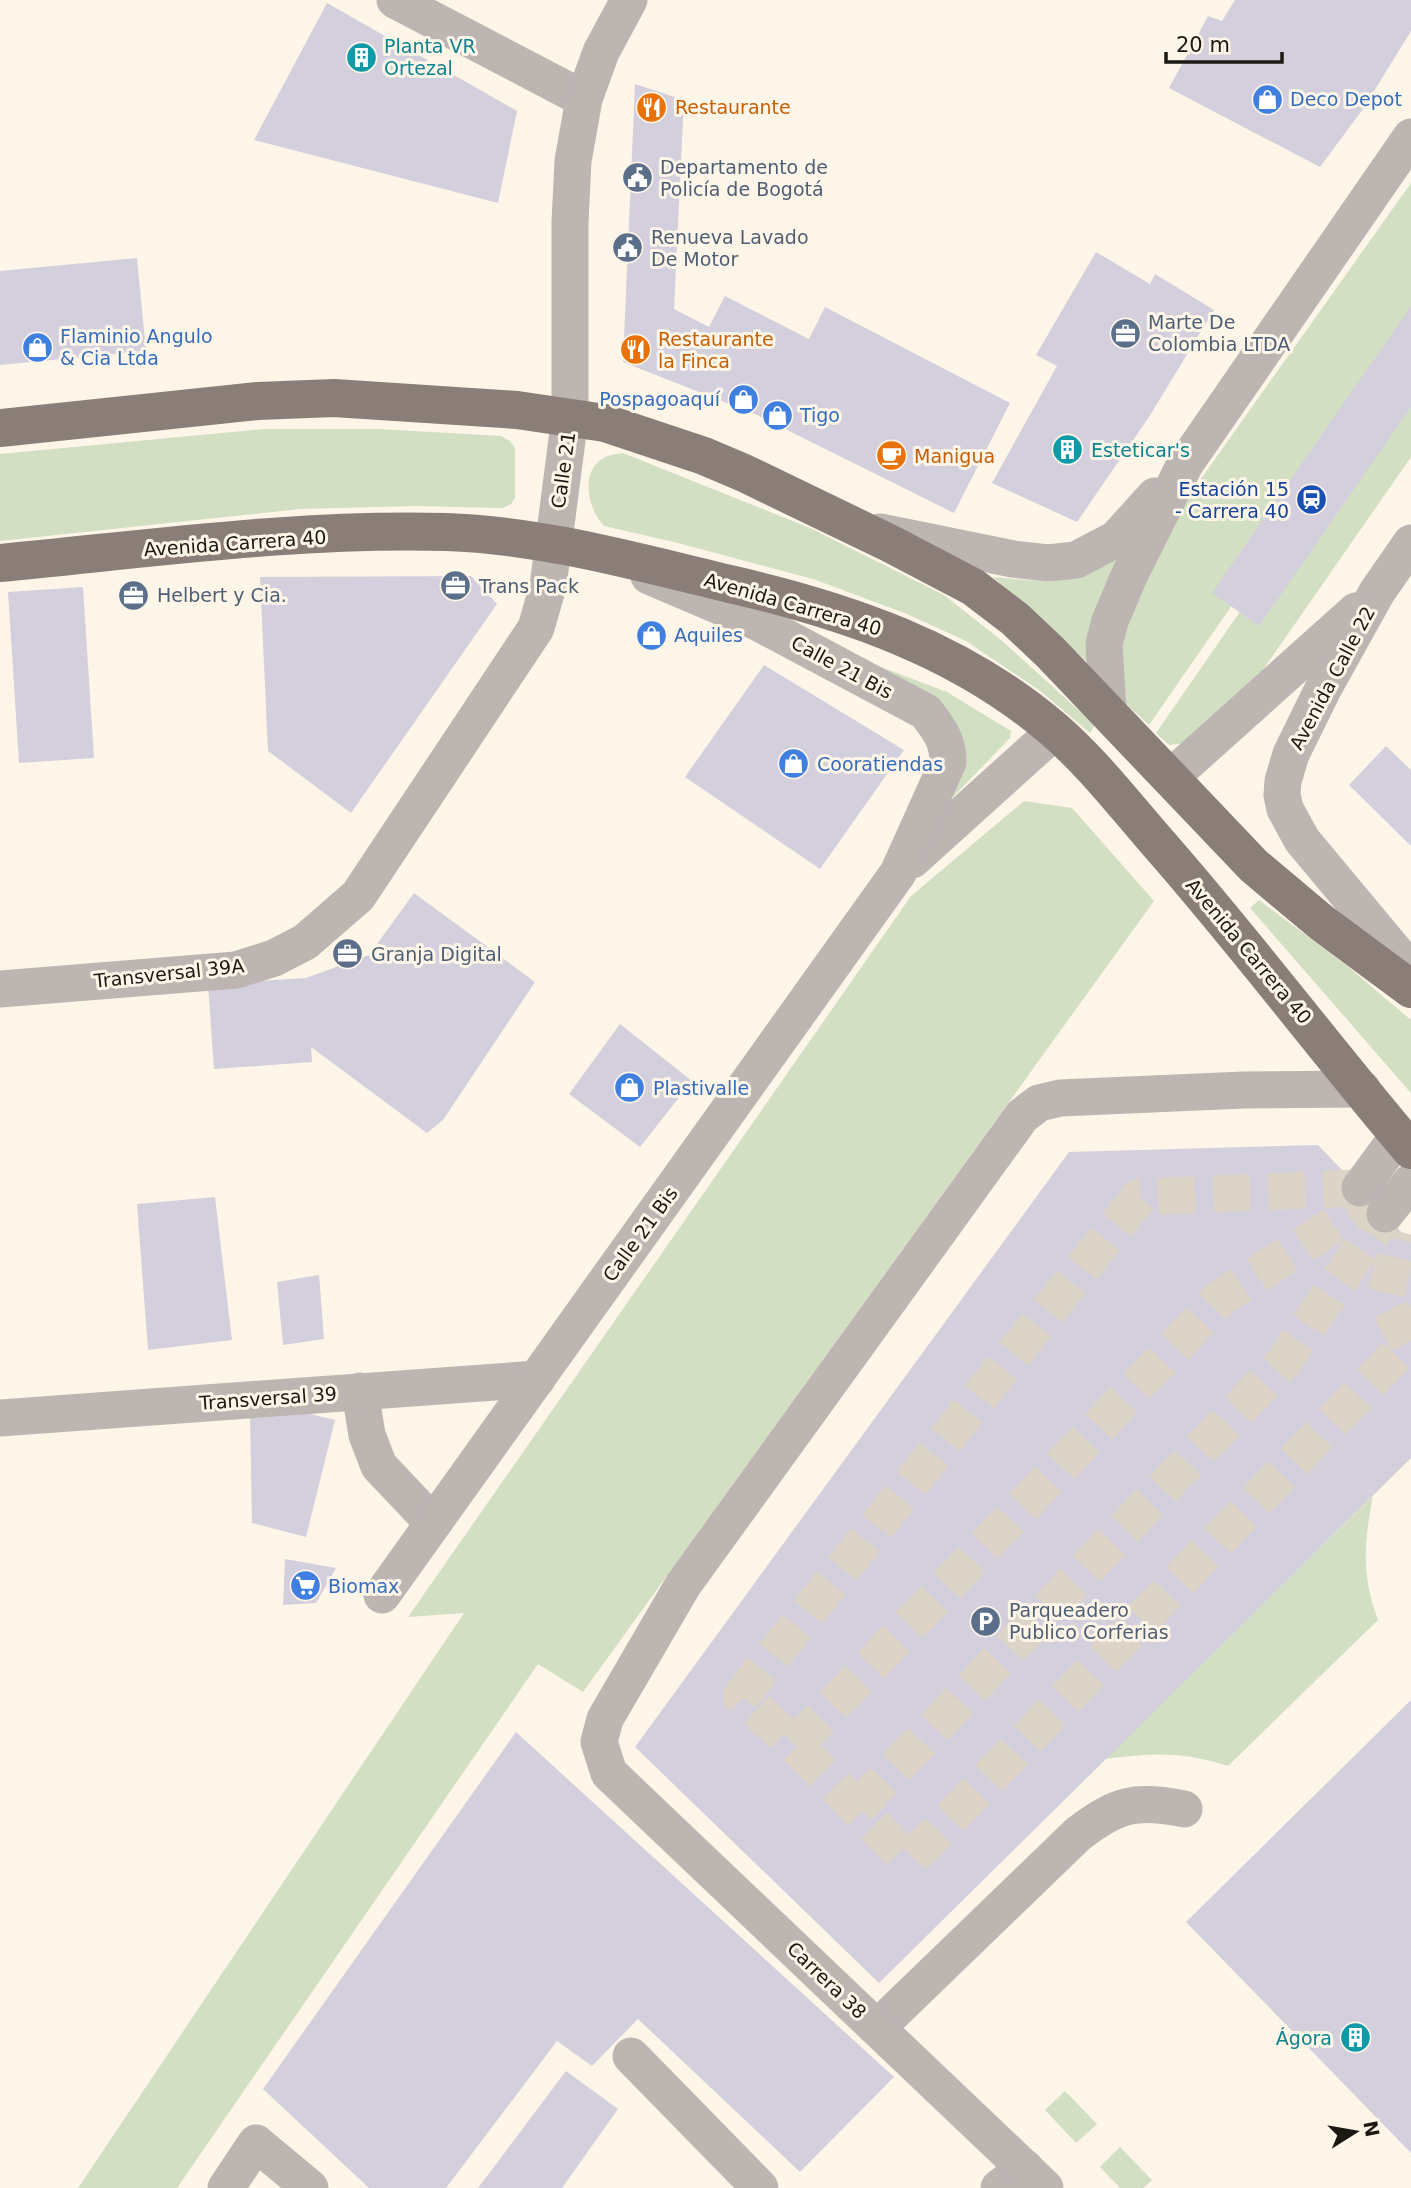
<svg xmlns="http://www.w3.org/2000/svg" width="1411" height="2188" viewBox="0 0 1411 2188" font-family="'DejaVu Sans',sans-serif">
<rect width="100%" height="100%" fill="#fdf5e7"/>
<g fill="#d3dfc3">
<polygon points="1411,183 1411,347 1149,725 1114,693 1127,615 1188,497"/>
<polygon points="1411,365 1411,457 1258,677 1199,742 1169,745 1156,733"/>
<polygon points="264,429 379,429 501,436 510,441 515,448 515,498 511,504 502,508 415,506 300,509 0,541 0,454"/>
<path d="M623,453l187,75 134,67 57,45 94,85 -5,8 -51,-43 -73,-49 -59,-27 -94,-35 -139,-37 -70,-16c-14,-14 -23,-47 -7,-63 7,-7 17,-9 26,-10z"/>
<polygon points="1123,548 1088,663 993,577 1051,582 1088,570"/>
<polygon points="836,650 947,692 1011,731 1010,738 928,823 955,750"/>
<polygon points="1024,801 1072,808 1154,901 583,1692 538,1664 177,2188 78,2188 464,1613 408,1617 911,896"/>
<polygon points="1259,900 1346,965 1411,1020 1411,1093 1250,908"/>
<path d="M1373,1496c-9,46 -12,79 5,124l-150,146c-46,-15 -76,-13 -123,-7z"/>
<polygon points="1065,2091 1097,2124 1076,2143 1045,2110"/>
<polygon points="1120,2147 1152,2180 1143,2188 1120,2188 1100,2167"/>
</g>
<g fill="#d4cfdd">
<polygon points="1235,0 1411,0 1411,31 1363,109 1320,167 1169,88 1208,16 1222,21"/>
<polygon points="327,3 517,111 498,203 254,140"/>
<polygon points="635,84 684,100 674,309 709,327 725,296 809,339 825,307 1010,403 954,513 757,415 623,362"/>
<polygon points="1096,252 1150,284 1155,274 1214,310 1149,417 1077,522 992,483 1057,366 1036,355"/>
<polygon points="137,258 146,351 0,365 0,271"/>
<polygon points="1411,306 1411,407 1259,626 1212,593"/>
<polygon points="471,576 497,604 351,813 268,751 260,577"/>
<polygon points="83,587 94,758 19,763 8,592"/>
<polygon points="764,665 904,750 820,869 685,777"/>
<polygon points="1386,746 1411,770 1411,846 1349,785"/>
<polygon points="414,893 535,982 443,1120 427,1133 311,1047 312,1062 214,1069 208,984 306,978 369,955"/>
<polygon points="620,1024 692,1081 640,1147 569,1094"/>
<polygon points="1318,1145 1411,1242 1411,1458 879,1983 635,1747 1069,1152"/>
<polygon points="215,1197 232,1340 148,1350 137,1204"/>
<polygon points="319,1275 324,1339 283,1345 277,1282"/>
<polygon points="302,1412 335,1420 306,1537 252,1523 250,1413"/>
<polygon points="285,1559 336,1568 316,1603 283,1605"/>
<polygon points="1411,1700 1411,2153 1186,1922"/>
<polygon points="516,1732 894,2077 800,2172 638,2019 592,2066 557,2041 446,2188 369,2188 263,2089"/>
<polygon points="566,2071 618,2109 562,2188 478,2188"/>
</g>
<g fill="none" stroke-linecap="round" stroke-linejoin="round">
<g stroke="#dbd4c7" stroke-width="37" stroke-dasharray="37 18" stroke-linecap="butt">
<polyline points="1360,1188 1139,1197 741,1696 795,1745 909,1861 1408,1343 1385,1298 1401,1232"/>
<polyline points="795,1745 1222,1297 1371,1201"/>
<polyline points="858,1807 1282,1364 1385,1214"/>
</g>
<g stroke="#bcb5b2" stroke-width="37">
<polyline points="395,0 584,99"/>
<polyline points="880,532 1013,559 1048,563 1076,560 1116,539 1155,496"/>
<polyline points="1411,543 1377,592 1323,689 1291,754 1283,781 1282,795 1285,809 1302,840 1411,971"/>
<polyline points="1108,711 1104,644 1110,621 1129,576 1185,464 1411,137"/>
<polyline points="1170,778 1356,611"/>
<polyline points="912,860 1055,731"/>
<polyline points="0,989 236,970 274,958 305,942 358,896 536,628 548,586 570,417 570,222 573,161 584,99 601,52 629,0"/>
<polyline points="1360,1188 1399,1135"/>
<polyline points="1385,1214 1411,1182"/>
<polyline points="360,1391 367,1435 379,1466 433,1523"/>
<polyline points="0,1418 537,1379"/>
<path d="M382,1595l516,-722 50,-111c0,-22 -9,-33 -22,-50l-169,-90 -108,-46"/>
<path d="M877,2028l201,-194c39,-30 58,-35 106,-25"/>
<polyline points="631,2056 760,2188"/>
<polyline points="226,2188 256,2143 310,2188"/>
<polyline points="999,2188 1025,2168"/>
<polyline points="1045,2188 609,1773 599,1742 605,1719 683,1585 1022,1116 1039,1103 1060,1098 1244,1090 1362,1089"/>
</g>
<g stroke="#8b7e79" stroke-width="38">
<polyline points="0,428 258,401 334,398 517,410 605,423 704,456 744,473 891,544 973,587 1015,619 1050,652 1254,866 1322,923 1411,989"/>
<path d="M0,563c148,-14 297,-35 446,-31 96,3 191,30 284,52 117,27 229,65 322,144 39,33 72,76 106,115 88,100 167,206 253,307"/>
</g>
</g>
<defs>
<symbol id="building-disc" viewBox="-11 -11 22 22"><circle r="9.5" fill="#0f9aa8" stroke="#fdf5e7"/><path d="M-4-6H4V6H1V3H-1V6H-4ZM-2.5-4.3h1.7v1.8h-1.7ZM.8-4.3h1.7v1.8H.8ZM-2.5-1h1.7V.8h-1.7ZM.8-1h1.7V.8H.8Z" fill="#fff"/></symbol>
<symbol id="shop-disc" viewBox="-11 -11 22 22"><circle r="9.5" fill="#3f7fe0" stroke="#fdf5e7"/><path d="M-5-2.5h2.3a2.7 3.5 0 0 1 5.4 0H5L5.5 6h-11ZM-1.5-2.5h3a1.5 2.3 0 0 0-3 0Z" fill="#fff"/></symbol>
<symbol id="restaurant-disc" viewBox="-11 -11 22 22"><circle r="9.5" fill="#e8710a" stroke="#fdf5e7"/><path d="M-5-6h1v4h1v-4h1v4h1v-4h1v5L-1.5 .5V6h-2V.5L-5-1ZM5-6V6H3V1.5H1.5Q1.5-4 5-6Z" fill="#fff"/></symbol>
<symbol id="civic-disc" viewBox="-11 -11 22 22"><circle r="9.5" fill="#5c6f8a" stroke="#fdf5e7"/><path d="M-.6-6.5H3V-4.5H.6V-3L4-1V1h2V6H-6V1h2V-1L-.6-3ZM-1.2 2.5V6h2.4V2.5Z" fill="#fff"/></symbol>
<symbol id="office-disc" viewBox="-11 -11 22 22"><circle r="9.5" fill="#5c6f8a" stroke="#fdf5e7"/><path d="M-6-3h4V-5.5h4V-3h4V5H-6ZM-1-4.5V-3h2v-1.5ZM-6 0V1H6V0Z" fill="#fff"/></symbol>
<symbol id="cafe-disc" viewBox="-11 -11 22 22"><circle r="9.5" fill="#e8710a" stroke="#fdf5e7"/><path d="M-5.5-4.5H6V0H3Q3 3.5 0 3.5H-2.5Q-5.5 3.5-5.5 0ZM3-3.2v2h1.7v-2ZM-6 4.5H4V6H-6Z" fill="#fff"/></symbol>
<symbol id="station-disc" viewBox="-11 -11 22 22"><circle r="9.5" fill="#1a4fb4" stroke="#fdf5e7"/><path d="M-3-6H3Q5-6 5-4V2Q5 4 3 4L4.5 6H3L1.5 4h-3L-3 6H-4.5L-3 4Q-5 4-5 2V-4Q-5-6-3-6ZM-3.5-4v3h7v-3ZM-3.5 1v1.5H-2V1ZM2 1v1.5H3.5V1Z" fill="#fff"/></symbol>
<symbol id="supermarket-disc" viewBox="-11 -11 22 22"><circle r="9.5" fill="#3f7fe0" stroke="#fdf5e7"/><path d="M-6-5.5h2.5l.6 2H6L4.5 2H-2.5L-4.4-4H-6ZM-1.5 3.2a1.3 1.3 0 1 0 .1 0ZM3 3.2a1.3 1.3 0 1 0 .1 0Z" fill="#fff"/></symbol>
<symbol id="parking-disc" viewBox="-11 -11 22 22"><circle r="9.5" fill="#5c6f8a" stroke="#fdf5e7"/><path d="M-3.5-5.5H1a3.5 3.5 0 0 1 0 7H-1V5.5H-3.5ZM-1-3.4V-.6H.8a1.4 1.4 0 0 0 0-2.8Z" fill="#fff"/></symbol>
</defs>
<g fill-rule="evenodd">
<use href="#building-disc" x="344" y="40" width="35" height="35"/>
<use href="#shop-disc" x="1250" y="82" width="35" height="35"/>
<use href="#restaurant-disc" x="634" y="90" width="35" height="35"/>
<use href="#civic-disc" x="620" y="160" width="35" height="35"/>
<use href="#civic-disc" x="610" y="230" width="35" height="35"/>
<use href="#office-disc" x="1108" y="316" width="35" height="35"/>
<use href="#shop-disc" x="20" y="330" width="35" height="35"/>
<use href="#restaurant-disc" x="618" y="332" width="35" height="35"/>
<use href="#shop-disc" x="726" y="382" width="35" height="35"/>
<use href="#shop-disc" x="760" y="398" width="35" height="35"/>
<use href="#building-disc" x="1050" y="432" width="35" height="35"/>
<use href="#cafe-disc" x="874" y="438" width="35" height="35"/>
<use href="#station-disc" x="1294" y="482" width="35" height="35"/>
<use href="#office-disc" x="438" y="568" width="35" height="35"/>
<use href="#office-disc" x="116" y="578" width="35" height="35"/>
<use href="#shop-disc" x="634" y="618" width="35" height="35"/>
<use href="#shop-disc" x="776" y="746" width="35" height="35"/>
<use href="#office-disc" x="330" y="936" width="35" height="35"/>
<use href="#shop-disc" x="612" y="1070" width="35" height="35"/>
<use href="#supermarket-disc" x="288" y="1568" width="35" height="35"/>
<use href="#parking-disc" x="968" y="1604" width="35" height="35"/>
<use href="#building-disc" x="1338" y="2020" width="35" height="35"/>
</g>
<g text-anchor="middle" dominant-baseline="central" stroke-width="6" stroke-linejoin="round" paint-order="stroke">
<g font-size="19" fill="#0d838f" stroke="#fdf5e7" text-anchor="start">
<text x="384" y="46">Planta VR<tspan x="384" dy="22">Ortezal</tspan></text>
<text x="1091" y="450">Esteticar's</text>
<text x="1332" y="2038" text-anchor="end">Ágora</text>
</g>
<g font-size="19" fill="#366cbe" stroke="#fdf5e7" text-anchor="start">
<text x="1290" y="99">Deco Depot</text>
<text x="60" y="336">Flaminio Angulo<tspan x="60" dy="22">&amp; Cia Ltda</tspan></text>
<text x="720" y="399" text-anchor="end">Pospagoaquí</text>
<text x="800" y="415">Tigo</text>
<text x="674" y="635">Aquiles</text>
<text x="817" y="764">Cooratiendas</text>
<text x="653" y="1088">Plastivalle</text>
<text x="328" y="1586">Biomax</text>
</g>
<g font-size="19" fill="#c56008" stroke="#fdf5e7" text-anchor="start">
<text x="675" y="107">Restaurante</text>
<text x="658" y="339">Restaurante<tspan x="658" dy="22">la Finca</tspan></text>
<text x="914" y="456">Manigua</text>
</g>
<g font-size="19" fill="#4e5e75" stroke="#fdf5e7" text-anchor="start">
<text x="660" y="167">Departamento de<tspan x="660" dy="22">Policía de Bogotá</tspan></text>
<text x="651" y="237">Renueva Lavado<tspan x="651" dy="22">De Motor</tspan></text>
<text x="1148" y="322">Marte De<tspan x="1148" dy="22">Colombia LTDA</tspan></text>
<text x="479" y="586">Trans Pack</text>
<text x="157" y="595">Helbert y Cia.</text>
<text x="371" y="954">Granja Digital</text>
<text x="1009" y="1610">Parqueadero<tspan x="1009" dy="22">Publico Corferias</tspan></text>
</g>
<g font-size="19" fill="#1c1914" stroke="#fdf5e7">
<text transform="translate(563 470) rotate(-82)">Calle 21</text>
<text transform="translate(235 543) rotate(-4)">Avenida Carrera 40</text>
<text transform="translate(793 604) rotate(16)">Avenida Carrera 40</text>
<text transform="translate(842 667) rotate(28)">Calle 21 Bis</text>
<text transform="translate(1332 678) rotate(-62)">Avenida Calle 22</text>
<text transform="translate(1249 951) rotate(50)">Avenida Carrera 40</text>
<text transform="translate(169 973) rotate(-6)">Transversal 39A</text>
<text transform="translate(640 1234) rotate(-54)">Calle 21 Bis</text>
<text transform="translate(268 1398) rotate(-4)">Transversal 39</text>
<text transform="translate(827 1980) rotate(44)">Carrera 38</text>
</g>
<g font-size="19" fill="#164399" stroke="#fdf5e7" text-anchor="end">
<text x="1289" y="489">Estación 15<tspan x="1289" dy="22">- Carrera 40</tspan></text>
</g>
</g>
<g transform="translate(1355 2132) rotate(79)" stroke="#fdf5e7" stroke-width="5" paint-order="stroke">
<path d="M0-5L12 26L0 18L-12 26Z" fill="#1c1914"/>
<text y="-10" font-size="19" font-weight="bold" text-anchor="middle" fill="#1c1914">N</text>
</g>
<path d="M1166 52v10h116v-10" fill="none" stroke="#1c1914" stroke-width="3.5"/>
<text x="1176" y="52" font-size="21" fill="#1c1914" stroke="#fdf5e7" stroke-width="5" paint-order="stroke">20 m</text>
</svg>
